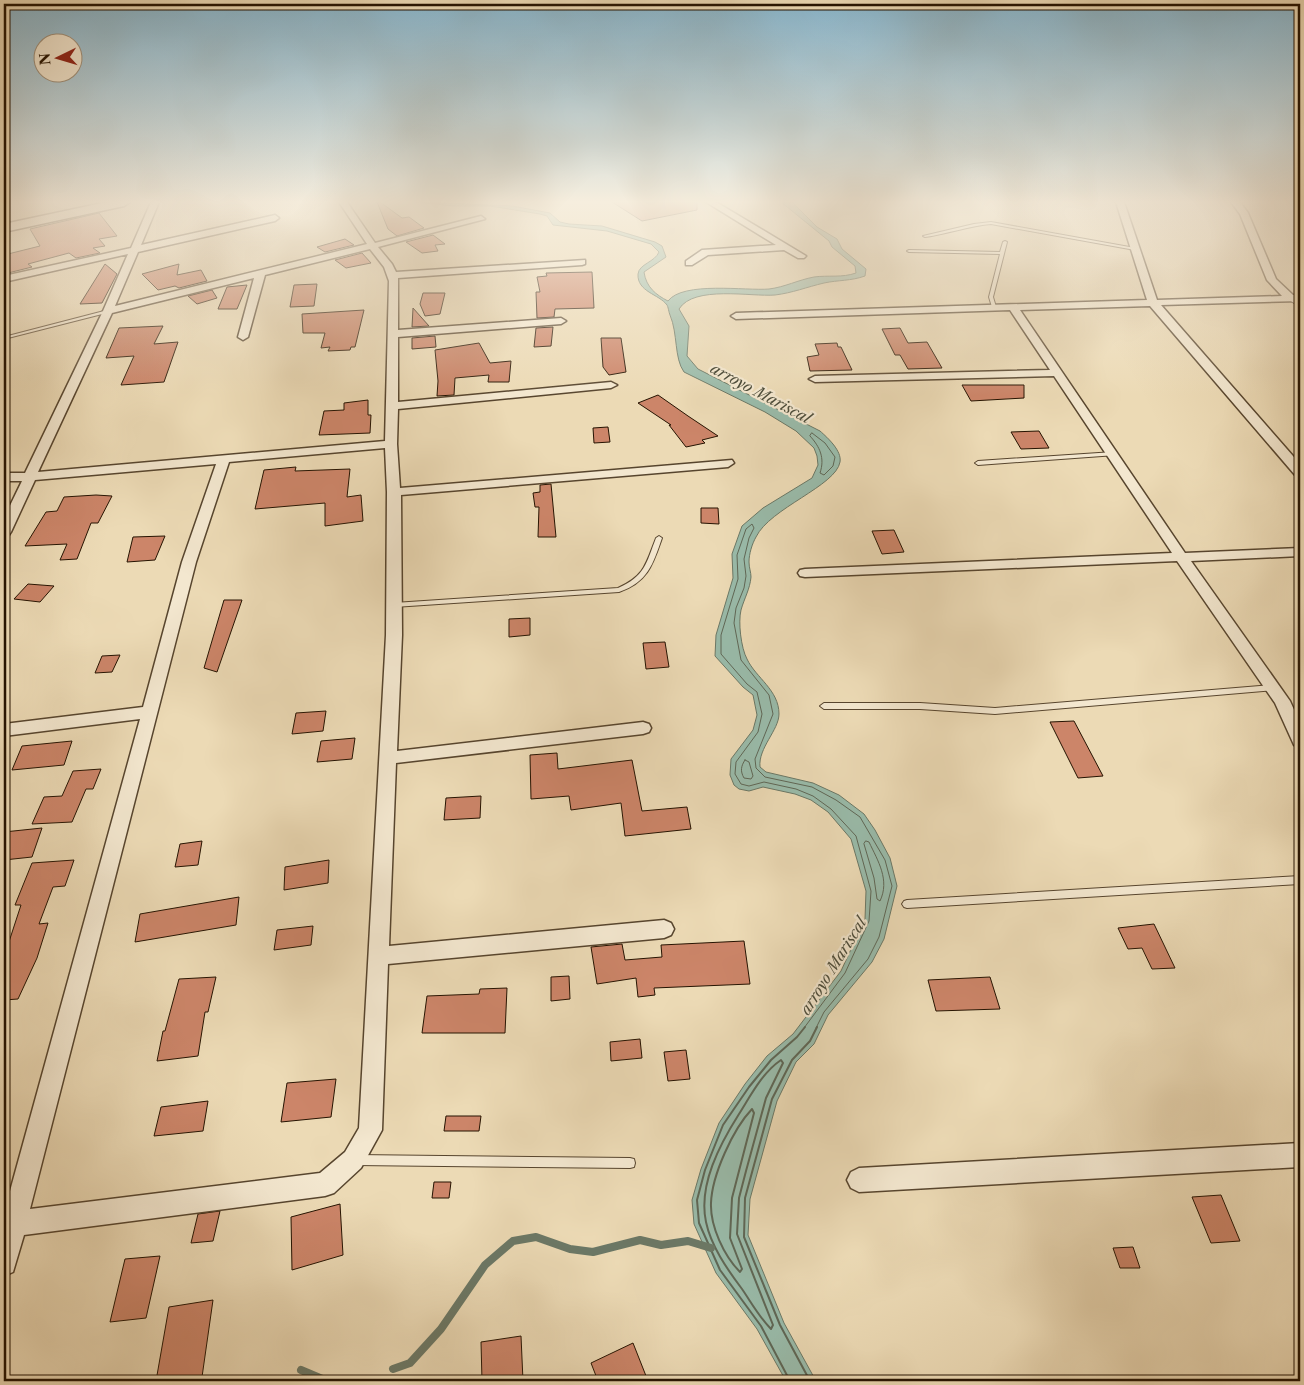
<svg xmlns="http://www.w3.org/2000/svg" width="1304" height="1385" viewBox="0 0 1304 1385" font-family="'Libre Caslon Text',serif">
<rect width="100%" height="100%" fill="#ecdab5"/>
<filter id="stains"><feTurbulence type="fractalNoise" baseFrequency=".004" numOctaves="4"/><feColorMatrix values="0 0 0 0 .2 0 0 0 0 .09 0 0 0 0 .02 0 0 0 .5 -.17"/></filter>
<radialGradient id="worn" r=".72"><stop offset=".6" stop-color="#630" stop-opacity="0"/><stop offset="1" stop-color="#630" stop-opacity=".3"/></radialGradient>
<path fill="#9ba" stroke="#6b7866" d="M416,202l96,4 38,7 10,9 9,2 33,2 53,16 7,4 4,11 -22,15c2,15 12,23 24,29 15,-20 78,-10 101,-12 16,-2 29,-9 45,-12 14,-2 28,1 42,-4l-1,-7 -23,-19 -3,-6 -48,-39h11l25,25 20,12 5,10 24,20 -1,7c-14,5 -27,4 -41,7 -17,4 -32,10 -49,12 -24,2 -81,-10 -96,14l10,17 -2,30 11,13 122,62c8,7 22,20 20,31 -4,24 -70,46 -84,75 -4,7 -7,17 -7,25 0,6 2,10 2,15 -1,12 -7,22 -10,33 -3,12 0,38 6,49 9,19 32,31 32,55 0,16 -21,34 -19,53l6,5 47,11 26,12 25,19 11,16 15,28 7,28 -13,53 -12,23 -44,53 -14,29 -18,18 -19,39 -27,98 -2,36 36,88 32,58h-30l-29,-52 -41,-56 -22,-49 -2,-24 9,-31 18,-46 26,-39 22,-28 26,-22 48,-63 24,-52 1,-28 -15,-52 -23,-27 -17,-12 -16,-6 -32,-7 -14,4 -10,-2 -5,-4 -4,-10 1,-16 22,-29 4,-15 -4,-20 -10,-8 -28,-31 1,-21 17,-57 -1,-24 10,-28 21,-18 49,-30 6,-13 -1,-9 -3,-8 -18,-17 -31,-19 -81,-40c-10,-14 -6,-38 -14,-57 -1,-2 -2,-9 -3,-10 -8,-11 -30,-13 -29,-31 1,-10 17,-12 21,-22l-8,-8 -44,-13 -54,-6 -6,-9 -7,-2 -50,-8h-36z"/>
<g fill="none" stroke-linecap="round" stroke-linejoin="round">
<g stroke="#5f6756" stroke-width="1">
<path d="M812,433l13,10 10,14 -2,9 -9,9 -4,-2c5,-15 0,-26 -10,-37z"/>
<path d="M745,760l4,2 4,14 -2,3 -7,-1c-4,-7 -3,-12 1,-18z"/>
<path d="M866,841l3,1c9,19 21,38 11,59l-3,-2 -3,-21 -10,-34z"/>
<polyline points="804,1028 845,973 869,921 871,891 856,836 831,809 813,796 796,789 764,782 749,786 741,784 735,774 736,762 758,732 762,714 757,692 747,684 721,654 721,635 738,579 737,555 746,529 752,524 754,528 749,538 744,559 746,576 744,588 736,608 734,623 741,660 769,695 773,714 755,759 756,768 765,777 812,787 836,800 860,817 885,860 892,886 879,937 868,959 824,1012 816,1028"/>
</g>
<g stroke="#5f6756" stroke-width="2">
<path d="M781,1060l2,3 -17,35 -20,73 -7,27 -2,36 36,91 -2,4c-12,-12 -20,-27 -29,-40 -15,-20 -31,-43 -36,-67 -8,-37 14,-78 33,-108 12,-19 23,-41 42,-54z"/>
<path d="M752,1109l2,4 -22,85 -2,40 12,31 -2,3c-16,-16 -30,-46 -29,-69 1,-28 22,-74 41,-94z"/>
<polyline points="790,1381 761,1326 720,1270 699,1223 697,1200 705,1170 723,1125 749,1087 771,1060 797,1037 805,1027"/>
<polyline points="810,1381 780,1325 744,1237 745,1198 772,1099 792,1060 810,1041 817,1027"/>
</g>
<g stroke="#6b7866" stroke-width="8">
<polyline points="393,1369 410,1363 441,1329 485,1265 513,1241 536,1237 570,1249 593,1252 640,1240 661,1245 688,1241 711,1248"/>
<polyline points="301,1370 327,1381"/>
</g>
</g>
<g fill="#cc8569" stroke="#251301">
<polygon points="377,202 380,202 402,218 409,217 424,228 397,236 388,229"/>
<polygon points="612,202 697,202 697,210 642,221"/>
<polygon points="99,213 117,236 99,239 105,246 93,248 100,253 76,258 69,253 28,264 32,267 4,274 4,255 40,246 30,229"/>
<polygon points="433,235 445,244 435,245 438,251 422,253 406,242"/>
<polygon points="345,239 354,245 325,252 317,247"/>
<polygon points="362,253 371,263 346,268 335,260"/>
<polygon points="105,264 117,274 102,303 80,304"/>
<polygon points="179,264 177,275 201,270 207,281 179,288 175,286 158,290 142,274"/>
<polygon points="592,272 594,308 555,309 554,317 537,318 536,292 540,292 537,277 547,276 546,273"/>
<polygon points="317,284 314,306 290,307 294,285"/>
<polygon points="247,285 237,309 218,309 227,287"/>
<polygon points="212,290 217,298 197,304 188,296"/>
<polygon points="423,293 445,293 440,314 425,316 420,304"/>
<polygon points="413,308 429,326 412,327"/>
<polygon points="364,310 355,347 351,347 350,350 328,351 330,347 321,348 325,333 303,333 302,314"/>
<polygon points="163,326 154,344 178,342 164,382 121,385 134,356 106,358 119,328"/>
<polygon points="553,327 551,346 534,347 536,328"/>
<polygon points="900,328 908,343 927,342 942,368 908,369 900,355 895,355 882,329"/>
<polygon points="435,336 436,347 412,349 412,338"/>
<polygon points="601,338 621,338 626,372 609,375 603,367"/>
<polygon points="479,343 490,363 511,361 509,382 488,382 489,375 455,378 454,395 437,396 438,381 435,350"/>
<polygon points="837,343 838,347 841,347 852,370 810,371 807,357 819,355 815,344"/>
<polygon points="962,385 1024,385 1024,398 971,401"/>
<polygon points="658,395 688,416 718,436 702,440 705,443 686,447 669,425 671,425 638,403"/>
<polygon points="368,400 368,415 371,415 370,433 319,435 324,411 344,410 344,403"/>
<polygon points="608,427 610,442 594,443 593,428"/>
<polygon points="1039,431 1049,448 1021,449 1011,432"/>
<polygon points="296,467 295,471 350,469 347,497 361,495 363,521 325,526 325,503 255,509 264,470"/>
<polygon points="551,484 556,537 538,537 539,507 535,507 533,493 540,492 540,485"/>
<polygon points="96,495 112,496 98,523 91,523 77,559 60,560 67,544 25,546 46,512 57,511 64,497"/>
<polygon points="701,508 718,508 719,524 701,523"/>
<polygon points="894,530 904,552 882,554 872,531"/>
<polygon points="165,536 155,560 127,562 133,537"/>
<polygon points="28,584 54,586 40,602 14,599"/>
<polygon points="224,600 242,600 217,672 204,668"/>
<polygon points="530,618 530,635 509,637 509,619"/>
<polygon points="665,642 669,667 646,669 643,643"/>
<polygon points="120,655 112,672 95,673 102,656"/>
<polygon points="326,711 323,731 292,734 296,713"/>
<polygon points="1074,721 1103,776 1078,778 1050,722"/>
<polygon points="355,738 352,759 317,762 321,741"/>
<polygon points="72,741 64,765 12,770 22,746"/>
<polygon points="557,753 558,769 632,760 642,811 687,807 691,829 625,836 621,803 571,810 569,796 531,799 530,755"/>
<polygon points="101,769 93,789 86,789 72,822 32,824 44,797 62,796 73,771"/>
<polygon points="481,796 480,818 444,820 446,798"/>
<polygon points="42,828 32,857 4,860 4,832"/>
<polygon points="202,841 198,865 175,867 180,844"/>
<polygon points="74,860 65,886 53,887 39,924 48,923 37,958 18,999 4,1000 4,957 21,905 15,905 32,863"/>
<polygon points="329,860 328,883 284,890 285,867"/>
<polygon points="239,897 236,925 135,942 140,914"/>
<polygon points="1154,924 1175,968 1152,969 1142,948 1128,949 1118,928"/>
<polygon points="313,926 311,945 274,950 277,930"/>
<polygon points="744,941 750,984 654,988 655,995 638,997 636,978 597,984 591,947 622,944 625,960 662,957 661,945"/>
<polygon points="569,976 570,999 551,1001 551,977"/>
<polygon points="216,977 208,1012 205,1012 198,1056 157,1061 163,1031 165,1031 179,979"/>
<polygon points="990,977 1000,1009 936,1011 928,980"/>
<polygon points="507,988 505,1033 422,1033 427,996 479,994 480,989"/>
<polygon points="640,1039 642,1058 611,1061 610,1042"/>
<polygon points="686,1050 690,1079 668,1081 664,1052"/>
<polygon points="336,1079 331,1117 281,1122 287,1083"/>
<polygon points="208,1101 203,1131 154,1136 161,1107"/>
<polygon points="446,1116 481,1116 479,1131 444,1131"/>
<polygon points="434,1182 451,1182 449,1198 432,1198"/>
<polygon points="1221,1195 1240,1241 1211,1243 1192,1197"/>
<polygon points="340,1204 343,1255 292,1270 291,1217"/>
<polygon points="220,1211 213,1241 191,1243 198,1214"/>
<polygon points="1133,1247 1140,1268 1120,1268 1113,1248"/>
<polygon points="160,1256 146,1318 110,1322 125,1259"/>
<polygon points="213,1300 202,1377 180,1381 156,1381 169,1307"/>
<polygon points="521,1336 523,1381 482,1381 481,1342"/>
<polygon points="633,1343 648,1381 598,1381 591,1363"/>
</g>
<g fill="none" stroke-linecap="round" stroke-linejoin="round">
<defs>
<g id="service">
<path d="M991,222l144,26 2,1 -2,1 -144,-26c-23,2 -44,10 -66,13l-2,-1 51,-12z"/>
<polygon points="1005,241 1007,242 993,297 996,307 994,308 992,307 989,297 1000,254 909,252 907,251 909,250 1000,252 1003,242"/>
<polygon points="1288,297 1292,297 1300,304 1300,307 1288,299"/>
<polygon points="108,310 110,310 110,312 4,339 4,337"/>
<polygon points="1114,452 1116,453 1116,455 978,465 975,463 978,461"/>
<path d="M659,536l3,2c-9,26 -14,44 -43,54l-225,15 -3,-2 3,-2 224,-15c27,-12 28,-24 38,-50z"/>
<polygon points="1272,685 1275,686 1276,688 1275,690 995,714 920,709 824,709 820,706 824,703 920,703 995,708"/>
<polygon points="1300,876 1300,884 907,908 904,907 902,904 904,901 907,900"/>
<polygon points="355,1155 630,1158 634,1159 635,1163 634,1167 630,1168 355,1165 351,1164 350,1160 351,1156"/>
</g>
<g id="minor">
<path d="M151,202h8l-18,43 134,-30 4,3 -4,3 -137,31 -23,54 252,-62 -28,-42h8l28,41 106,-27 4,3 -107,28 14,17 4,8 189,-12v4l-3,1 -184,13v52l163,-12 5,3 -5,3 -163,13v65l213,-20 6,3 -6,3 -213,21 -1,35 3,44 332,-28 2,3 -6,4 -327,28 1,140 -5,116 246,-29 6,2 2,4 -2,4 -6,2 -247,29 -7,183 275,-26 7,3 3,6 -3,6 -7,3 -276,26 -6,166 -21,38 -27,25 -9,3 -301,39 -11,37 -9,4v-63l136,-494 -136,17v-12l139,-17 39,-145 34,-98 -181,16 -24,52 -2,3 -5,1v-18l18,-37h-18v-8h21l78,-162 25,-57 -124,28v-6l127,-28zM370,249l14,18 5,14 -4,160 -347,31 74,-159 142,-35 -16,59 5,3 5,-3 17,-62zM385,448l2,44 -1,143 -27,493 -14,24 -25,21 -290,36 166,-647 33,-100z"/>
<polygon points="706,202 716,202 806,256 804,258 798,258 784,250 708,255 692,265 686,265 686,261 702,250 776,245"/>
<polygon points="1116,202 1124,202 1157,300 1282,296 1267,280 1240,214 1231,202 1240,202 1248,213 1276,279 1293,295 1300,295 1300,301 1161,305 1300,464 1300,476 1295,475 1150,306 1020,310 1185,553 1300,548 1300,556 1191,561 1290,701 1300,723 1300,747 1294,745 1275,703 1177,561 805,577 800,576 798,573 800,570 805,569 1172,553 1054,376 815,382 809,379 815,376 1050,370 1010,310 736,319 731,316 736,313 1147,300"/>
<polygon points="1300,1143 1300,1167 859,1192 851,1188 847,1180 851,1172 859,1168"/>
</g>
<polygon id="secondary" points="107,202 130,202 124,206 4,232 4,224"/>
</defs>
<use href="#service" stroke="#57452e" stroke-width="2"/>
<use href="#minor" stroke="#57452e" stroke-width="3"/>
<use href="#secondary" stroke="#251301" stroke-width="3"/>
<use href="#service" fill="#f3e7cf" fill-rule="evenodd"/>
<use href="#minor" fill="#f3e7cf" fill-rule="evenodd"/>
<use href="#secondary" fill="#f3e7cf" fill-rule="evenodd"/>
</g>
<linearGradient id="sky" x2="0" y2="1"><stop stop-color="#88b7cf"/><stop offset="0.51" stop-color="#f6eede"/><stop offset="1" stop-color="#f6eede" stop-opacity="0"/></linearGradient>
<rect width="1304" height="396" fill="url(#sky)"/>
<g text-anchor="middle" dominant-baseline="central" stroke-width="4.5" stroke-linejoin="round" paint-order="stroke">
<g font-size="15" font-style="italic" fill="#4e4e3c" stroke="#f3e7cf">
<text transform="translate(761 393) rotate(28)">arroyo Mariscal</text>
<text transform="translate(833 966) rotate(-58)">arroyo Mariscal</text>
</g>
</g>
<rect width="1304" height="1385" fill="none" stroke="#ecdab5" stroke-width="20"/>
<rect x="5" y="5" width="1294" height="1375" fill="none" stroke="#251301" stroke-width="2.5"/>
<rect x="10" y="10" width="1284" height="1365" fill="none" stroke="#251301"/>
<g transform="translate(58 58) rotate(265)"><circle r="24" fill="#f3e7cf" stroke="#a1927d"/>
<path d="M0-4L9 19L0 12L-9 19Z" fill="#8f2418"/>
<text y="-8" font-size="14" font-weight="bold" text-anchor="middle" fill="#251301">N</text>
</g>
<rect width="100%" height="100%" filter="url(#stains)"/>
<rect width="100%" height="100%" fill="url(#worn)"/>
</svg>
